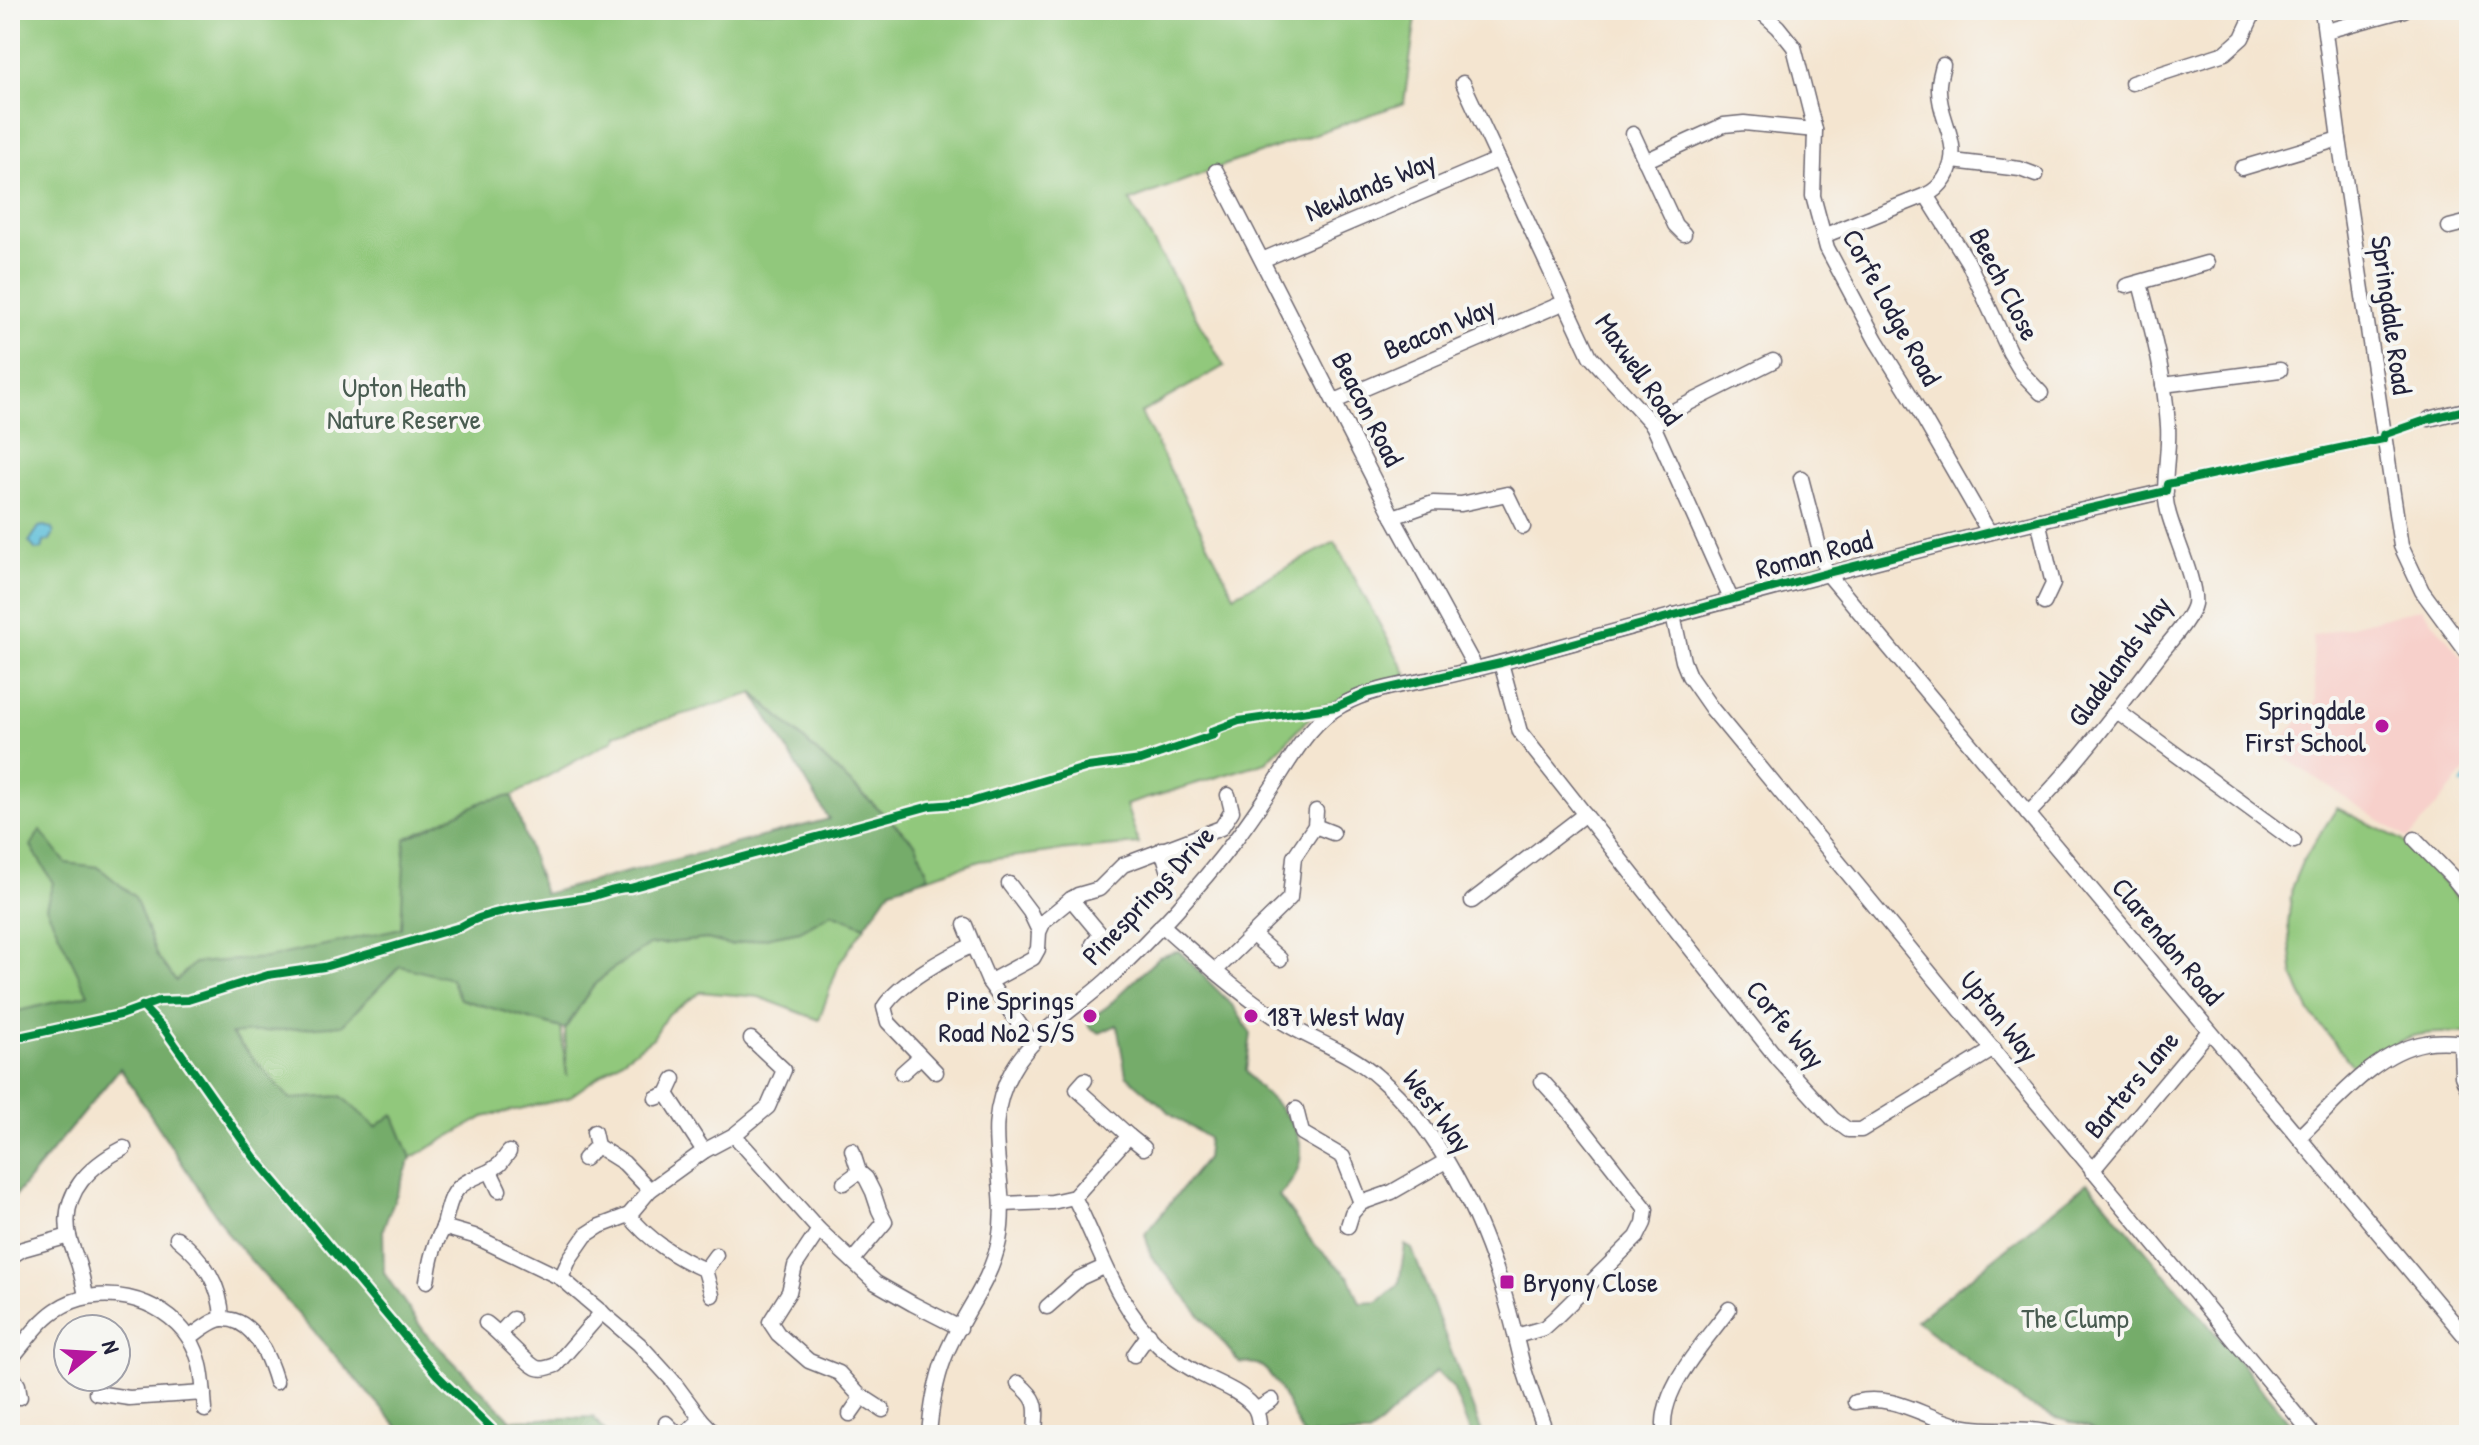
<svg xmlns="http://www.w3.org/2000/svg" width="2479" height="1445" viewBox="0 0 2479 1445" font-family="'Patrick Hand',sans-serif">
<rect width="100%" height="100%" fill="#f6f6f2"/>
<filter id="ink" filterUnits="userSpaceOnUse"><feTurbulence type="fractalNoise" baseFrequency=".0125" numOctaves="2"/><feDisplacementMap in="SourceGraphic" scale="16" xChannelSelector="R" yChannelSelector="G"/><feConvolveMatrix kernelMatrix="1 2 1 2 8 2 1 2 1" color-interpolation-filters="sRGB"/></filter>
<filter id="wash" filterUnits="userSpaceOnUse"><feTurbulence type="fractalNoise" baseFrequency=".006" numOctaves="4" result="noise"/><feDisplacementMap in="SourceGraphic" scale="32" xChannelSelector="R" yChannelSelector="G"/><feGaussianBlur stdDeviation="1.8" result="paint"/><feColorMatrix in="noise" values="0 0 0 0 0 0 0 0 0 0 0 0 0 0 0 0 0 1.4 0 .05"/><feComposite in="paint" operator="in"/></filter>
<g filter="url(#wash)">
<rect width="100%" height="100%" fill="#f4e5d0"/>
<polygon fill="#f7d0cb" points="2422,608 2469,666 2469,767 2408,839 2273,750 2316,701 2312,636"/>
<g fill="#91c87b" stroke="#5a755b" stroke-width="2">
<polygon points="10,10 1417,10 1404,103 1228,164 1130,201 1224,366 1141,413 1234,595 1335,542 1407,675 1320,707 1266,762 1126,805 1139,844 1058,851 980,861 929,877 916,844 754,693 614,735 613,740 512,796 484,801 451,979 460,999 561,1028 567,1077 565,1029 591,989 608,972 649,945 707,939 730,945 800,931 832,913 865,926 839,964 819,1020 759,997 701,992 667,1015 653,1038 568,1098 484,1117 411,1158 393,1115 231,1238 120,1068 10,1202"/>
<path d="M2337,808l63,31 13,9 51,58 5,9v118c-20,0 -45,-2 -64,6 -16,7 -34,23 -46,35l-49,-62 -16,-34 -6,-53 4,-39 10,-24z"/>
</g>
<g fill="#74ac6b" stroke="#4b6753" stroke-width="2">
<polygon points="753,693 916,844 929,877 891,889 865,926 832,913 800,931 730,945 707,939 649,945 608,972 591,989 565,1029 460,999 451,979 400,966 342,1025 231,1034 290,1099 341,1096 376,1127 393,1114 411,1158 383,1229 384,1273 426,1334 511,1420 593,1417 608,1435 405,1435 231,1238 120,1068 10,1202 10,1013 88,994 46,907 53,883 31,846 40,830 66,863 98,867 135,897 157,956 176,981 194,963 267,958 401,928 405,839 484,801 512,796 544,894 829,819"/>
<path d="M1179,951l55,56 17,27 -5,37c13,20 25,26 38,42 25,29 21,58 -5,83l34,47 37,35 10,25 18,-1 21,-18 6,-39 7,4 71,186h-12l-18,-47 -17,-17 -67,64h-66c-11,-19 -26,-61 -44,-70 -6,-2 -14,-2 -20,-3l-88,-106 -6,-22 61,-75 2,-21 -33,-21 -49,-42 -9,-50 -17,8 -11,-6 -1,-7 20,-14 51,-49z"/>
<polygon points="2088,1182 2301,1435 2100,1435 2087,1427 2056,1418 2029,1406 1916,1321"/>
</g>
<polygon fill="#5abdd8" stroke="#3e708a" stroke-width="2" points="44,526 51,528 54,533 50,540 44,542 42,549 36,550 29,542 39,527"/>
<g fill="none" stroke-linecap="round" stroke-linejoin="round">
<polyline stroke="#5abdd8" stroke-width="3" points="2463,784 2469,776"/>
</g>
</g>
<g filter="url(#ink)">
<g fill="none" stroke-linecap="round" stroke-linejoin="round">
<defs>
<g id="minor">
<polyline points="1759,10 1778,27 1794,47 1815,130 1813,196 1827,248 1876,340 1910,395 1989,532"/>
<polyline points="2322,10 2339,139 2401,546 2422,591 2469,655"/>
<polyline points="2326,31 2404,10"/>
<polyline points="1463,83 1590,356 1653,425 1731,599"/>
<polyline points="2132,83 2225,53 2242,38 2255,10"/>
<polyline points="1633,134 1675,225 1684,234"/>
<polyline points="1645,161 1724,125 1744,123 1815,130"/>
<polyline points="1953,161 2020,169 2036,175"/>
<polyline points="2242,168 2339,139"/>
<polyline points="1216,171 1393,517 1476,669"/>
<polyline points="1926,195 1968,262 2010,353 2022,373 2041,393"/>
<polyline points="2449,227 2469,222"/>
<path d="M1823,236l103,-41c9,-4 14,-9 19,-17 20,-32 -6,-56 -6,-88 -1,-8 2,-17 4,-25"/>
<polyline points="1262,260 1497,160"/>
<polyline points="2126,286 2207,263"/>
<polyline points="2163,385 2280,370"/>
<polyline points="1335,401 1563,303"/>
<polyline points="2429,419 2469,409"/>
<polyline points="1653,425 1677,409 1773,361"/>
<polyline points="1801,478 1826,573"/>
<polyline points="1393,517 1433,503 1461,504 1507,494 1523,527"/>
<polyline points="2038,520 2053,584 2044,603"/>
<polyline points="1827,573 2469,1341"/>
<path d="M1673,615l10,46 6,15 23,33c201,242 399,485 601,726"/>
<polyline points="1501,663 1520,732 1777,1058 1833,1119 1848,1130 1861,1130 1994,1049"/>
<polyline points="2117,711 2294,841"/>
<path d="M2028,814c49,-50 90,-105 132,-160 9,-12 31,-35 34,-50 3,-21 -21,-71 -26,-93 -7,-27 2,-58 0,-85 -3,-49 -16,-97 -28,-143"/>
<polyline points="1315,826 1333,833"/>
<polyline points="2415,839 2453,878 2469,898"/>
<polyline points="1162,849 1168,869"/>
<polyline points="1009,884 1030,912 1039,931"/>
<polyline points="1071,899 1101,935 1093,944"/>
<polyline points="1472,901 1585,814"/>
<polyline points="965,925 973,945"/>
<path d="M1162,925c36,32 73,65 113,92 33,23 72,32 104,61 60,52 98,132 122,206 9,27 15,55 22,82 7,24 16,46 24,69"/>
<polyline points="1253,935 1280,959"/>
<polyline points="1215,971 1290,898 1294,857 1315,826 1316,811"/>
<polyline points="989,982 1033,958 1038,949 1039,932 1044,921 1071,899 1078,895 1099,889 1123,865 1221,828 1232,811 1228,795"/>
<polyline points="2461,1042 2462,1076 2469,1092"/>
<path d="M936,1072l-48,-50 -4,-15c16,-25 62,-50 89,-62l16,37 44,61"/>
<polyline points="902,1073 920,1057"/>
<polyline points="667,1094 704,1151"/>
<polyline points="656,1098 667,1094 674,1079"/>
<polyline points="1296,1109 1302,1133 1343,1157 1361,1203"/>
<polyline points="734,1135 819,1230 876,1283 913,1304 960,1328"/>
<polyline points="1129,1136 1144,1148"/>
<path d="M2299,1137c36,-34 75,-85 126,-94 14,-3 30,-1 44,0"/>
<polyline points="597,1146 624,1163 650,1190"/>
<polyline points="852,1150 859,1172 866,1178 873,1192 879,1210 885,1222 853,1260"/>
<polyline points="584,1159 597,1146 594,1132"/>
<polyline points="2092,1171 2209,1031"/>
<polyline points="844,1183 859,1172"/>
<polyline points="499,1190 490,1171 500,1164 509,1152"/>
<path d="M1074,1197c27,52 41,108 85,149 12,11 27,20 41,28 17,9 40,17 53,32 4,4 5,10 6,17"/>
<polyline points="1003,1204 1052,1202 1074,1197 1129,1136 1077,1089 1085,1080"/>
<path d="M629,1215c18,24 48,43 76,55"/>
<polyline points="1348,1226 1352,1213 1361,1203 1392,1192 1446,1161"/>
<polyline points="443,1227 474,1236 561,1278 639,1344 672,1380 701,1419 716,1435"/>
<polyline points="819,1230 795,1266 789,1292 770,1322 778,1334 809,1361 839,1373 858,1394 883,1410"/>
<path d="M177,1238c27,22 44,46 45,81"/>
<polyline points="10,1257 23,1249 69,1236"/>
<polyline points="561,1278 570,1258 586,1235 600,1226 629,1215 650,1190 704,1151 734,1135 768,1107 784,1070 751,1039"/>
<path d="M427,1281c2,-10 3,-22 7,-32 2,-8 7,-15 10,-24 9,-37 10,-39 46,-54"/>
<polyline points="712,1295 705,1270 716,1255"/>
<path d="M86,1296c-2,-10 -4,-20 -7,-30 -3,-10 -8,-20 -10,-30 -9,-42 20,-70 55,-88"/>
<polyline points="1047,1307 1080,1278 1104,1267"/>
<path d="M486,1323c13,9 42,42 51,45 6,2 13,-1 19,-3l46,-53"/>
<polyline points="500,1333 513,1319"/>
<polyline points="1516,1336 1544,1328 1554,1319 1637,1237 1644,1223 1646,1209 1570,1112 1542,1081"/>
<path d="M189,1338c9,-6 22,-18 33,-19 32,-2 47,39 54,63"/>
<polyline points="1134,1355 1149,1334"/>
<path d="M10,1360c14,-16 28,-38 46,-50 42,-28 105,-14 133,28 14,21 14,47 16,72"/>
<polyline points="10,1372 18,1385 20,1397"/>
<path d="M1018,1383c23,19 18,24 17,52"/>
<polyline points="96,1393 129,1398 204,1393"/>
<path d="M1855,1402c37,-9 67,14 102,23 32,9 68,-1 99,10"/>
<polyline points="1256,1410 1272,1400"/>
<polyline points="850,1414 862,1397"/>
<polyline points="666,1423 678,1435"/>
<polyline points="684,1435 701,1419"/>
<path d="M929,1435c2,-26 6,-52 15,-76 16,-42 46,-74 55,-118 12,-62 -21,-109 13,-170 21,-38 63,-62 94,-90 46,-43 91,-91 129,-141 14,-18 27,-38 40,-57 19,-29 35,-61 67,-78 30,-17 66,-21 100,-28 36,-8 73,-18 109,-28 204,-56 408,-112 615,-158"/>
<path d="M1665,1435c-9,-43 40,-93 64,-126"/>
</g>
</defs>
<use href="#minor" stroke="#6c666f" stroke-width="17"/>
<use href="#minor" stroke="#fff" stroke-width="14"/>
<defs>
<g id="cycleway">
<polyline points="142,1006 164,1029 254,1157 437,1375 498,1435"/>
<path d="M10,1039l110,-24 39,-14 29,-1 80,-25 56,-8 136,-40c33,-20 90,-23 128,-30 14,-2 27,-10 42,-9l300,-82 37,-3 121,-36 53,-7 73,-25 -2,-4 27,-10 97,-14 31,-14 134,-30 326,-90 211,-53 128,-29 1,-7 216,-45v-4l46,-16 40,-10"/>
</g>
</defs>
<use href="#cycleway" stroke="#f6f6f2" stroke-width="13"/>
<use href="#cycleway" stroke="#00873e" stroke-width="8"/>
</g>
</g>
<g fill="#b5179e" stroke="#f6f6f2" stroke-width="3">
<circle cx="2382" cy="726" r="8"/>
<circle cx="1090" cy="1016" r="8"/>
<circle cx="1251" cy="1016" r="8"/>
<rect x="1499" y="1274" width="16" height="16" rx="4"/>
</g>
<g text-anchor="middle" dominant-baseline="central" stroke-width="8" stroke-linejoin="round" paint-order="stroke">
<g font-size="28" fill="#22223b" stroke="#f6f6f2">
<text transform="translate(1370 186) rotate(-23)">Newlands Way</text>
<text transform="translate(2005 284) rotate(63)">Beech Close</text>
<text transform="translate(1892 307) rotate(61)">Corfe Lodge Road</text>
<text transform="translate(2392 315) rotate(82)">Springdale Road</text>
<text transform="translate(1439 328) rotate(-23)">Beacon Way</text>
<text transform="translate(1639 369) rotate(55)">Maxwell Road</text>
<text transform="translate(1368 409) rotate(63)">Beacon Road</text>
<text transform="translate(1814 554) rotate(-15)">Roman Road</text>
<text transform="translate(2119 661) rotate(-54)">Gladelands Way</text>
<text transform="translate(1148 895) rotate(-47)">Pinesprings Drive</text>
<text transform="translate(2168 941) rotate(50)">Clarendon Road</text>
<text transform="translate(2000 1016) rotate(51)">Upton Way</text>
<text transform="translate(1786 1024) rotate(50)">Corfe Way</text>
<text transform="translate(2131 1084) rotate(-50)">Barters Lane</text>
<text transform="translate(1438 1111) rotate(53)">West Way</text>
</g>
<g font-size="28" fill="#495c51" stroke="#f6f6f2">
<text x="404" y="387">Upton Heath<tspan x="404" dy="32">Nature Reserve</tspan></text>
<text x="2075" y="1318">The Clump</text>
</g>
<g font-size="28" fill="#22223b" stroke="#f6f6f2" text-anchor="end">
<text x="2366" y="710">Springdale<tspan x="2366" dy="32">First School</tspan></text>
<text x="1074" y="1000">Pine Springs<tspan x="1074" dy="32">Road No2 S/S</tspan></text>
<text x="1267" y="1016" text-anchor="start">187 West Way</text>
<text x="1523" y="1282" text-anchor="start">Bryony Close</text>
</g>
</g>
<rect width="2479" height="1445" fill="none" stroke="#f6f6f2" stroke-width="40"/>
<g transform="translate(92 1353) rotate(72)"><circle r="38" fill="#f6f6f2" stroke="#a1a1a9" stroke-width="2"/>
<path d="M0-6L14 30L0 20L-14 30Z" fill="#b5179e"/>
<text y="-12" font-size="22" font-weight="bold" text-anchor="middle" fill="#22223b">N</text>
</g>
</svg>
